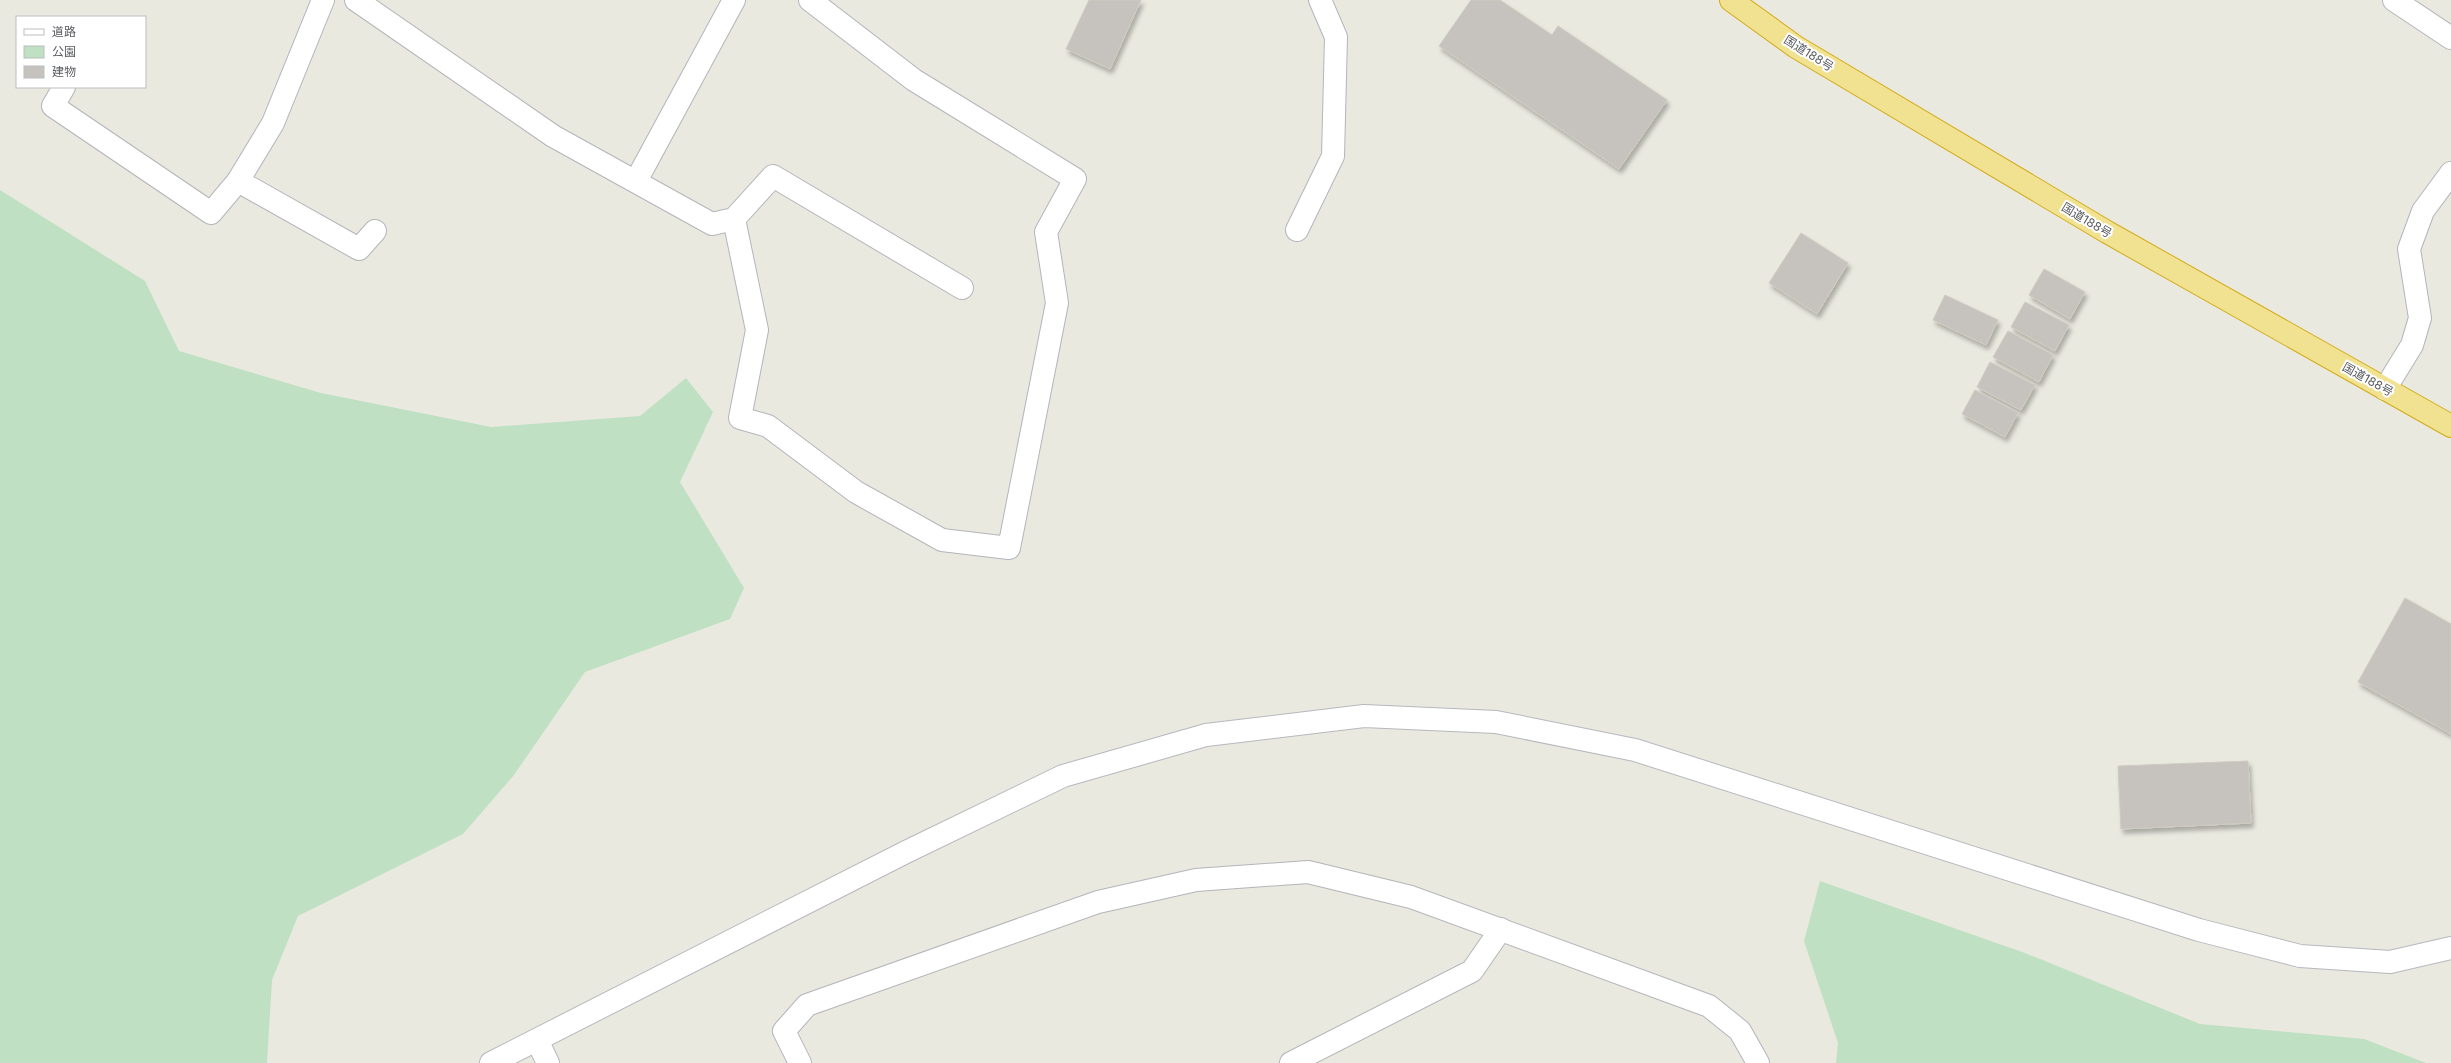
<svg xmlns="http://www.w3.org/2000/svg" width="2451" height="1063" viewBox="0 0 2451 1063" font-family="Inter,'Noto Sans JP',sans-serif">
<defs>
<filter id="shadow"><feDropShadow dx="2.5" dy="4.5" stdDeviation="2" flood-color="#0004"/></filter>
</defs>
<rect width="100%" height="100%" fill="#eae9e0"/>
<g fill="#bfe0c2">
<polygon points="0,190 145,281 179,351 321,393 491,427 640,416 686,378 713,412 680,482 744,588 730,619 585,672 514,775 463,834 298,916 272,980 267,1063 0,1063"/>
<polygon points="1820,881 2025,953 2200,1024 2364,1039 2426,1063 1836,1063 1838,1043 1804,941"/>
</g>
<g fill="#c6c3be" stroke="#cecbbf" filter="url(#shadow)">
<polygon points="1089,0 1141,0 1110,69 1066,49"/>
<polygon points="1471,0 1500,0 1552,35 1558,26 1667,100 1619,169 1439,46"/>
<polygon points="1801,233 1848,263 1817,314 1769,283"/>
<polygon points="2044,269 2085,292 2070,319 2029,295"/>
<polygon points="1945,295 1998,320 1986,345 1933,320"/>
<polygon points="2025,302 2069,325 2055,351 2011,327"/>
<polygon points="2008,331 2053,355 2039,382 1993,357"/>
<polygon points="1990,362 2035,385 2021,410 1977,387"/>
<polygon points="1975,390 2018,413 2005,437 1962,414"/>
<polygon points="2405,598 2451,624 2451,734 2358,682"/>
<polygon points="2248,761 2251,823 2121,829 2118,766"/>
</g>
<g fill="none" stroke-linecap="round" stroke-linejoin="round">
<defs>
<g id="street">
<polyline points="356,0 553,136 712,224 734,219 773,176 962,288"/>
<polyline points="2394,0 2451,38"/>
<polyline points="64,87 53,106 211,213 238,181 273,123 323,0"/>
<polyline points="238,181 359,249 375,231"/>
<polyline points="636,181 734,0"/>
<polyline points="734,219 757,330 740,418 768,426 856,492 942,540 1009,548 1057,303 1046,232 1075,179 914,80 810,0"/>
<polyline points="1297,230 1333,156 1336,37 1320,0"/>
<polyline points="2385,389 2412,345 2420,318 2409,249 2423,211 2451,173"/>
<polyline points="800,1063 784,1031 807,1005 1098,902 1196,880 1308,872 1411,897 1709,1006 1740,1031 1758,1063"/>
<polyline points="1291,1063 1472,971 1501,929"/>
</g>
<g id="secondary">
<polyline points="537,1040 548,1063"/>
<polyline points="491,1063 906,852 1063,776 1206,735 1364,716 1496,722 1635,750 2199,930 2300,956 2390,962 2451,948"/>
</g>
<polyline id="highway" points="1731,0 1796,47 2107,232 2451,426"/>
</defs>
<use href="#street" stroke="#b3b5ba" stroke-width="24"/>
<use href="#secondary" stroke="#b6b8be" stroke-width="24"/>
<use href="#highway" stroke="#d3ab18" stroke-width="24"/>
<use href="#street" stroke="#fff" stroke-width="22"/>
<use href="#secondary" stroke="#fff" stroke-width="22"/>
<use href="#highway" stroke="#f1e291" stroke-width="22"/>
</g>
<g text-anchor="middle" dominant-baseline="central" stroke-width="4" stroke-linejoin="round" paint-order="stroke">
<g font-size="12" fill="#595b60" stroke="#fff">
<text transform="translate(1809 53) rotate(32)">国道188号</text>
<text transform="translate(2087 220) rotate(31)">国道188号</text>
<text transform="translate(2368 379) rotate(29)">国道188号</text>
</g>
</g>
<rect x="16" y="16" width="130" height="72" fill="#ffffff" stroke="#bdbdbf"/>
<rect x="24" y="29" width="20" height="6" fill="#ffffff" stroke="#bdbdbf"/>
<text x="52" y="36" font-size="12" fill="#595b60">道路</text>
<rect x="24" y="46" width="20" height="12" fill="#bfe0c2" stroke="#bdbdbf"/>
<text x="52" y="56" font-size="12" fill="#595b60">公園</text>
<rect x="24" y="66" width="20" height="12" fill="#c6c3be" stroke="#bdbdbf"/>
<text x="52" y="76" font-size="12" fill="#595b60">建物</text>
</svg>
